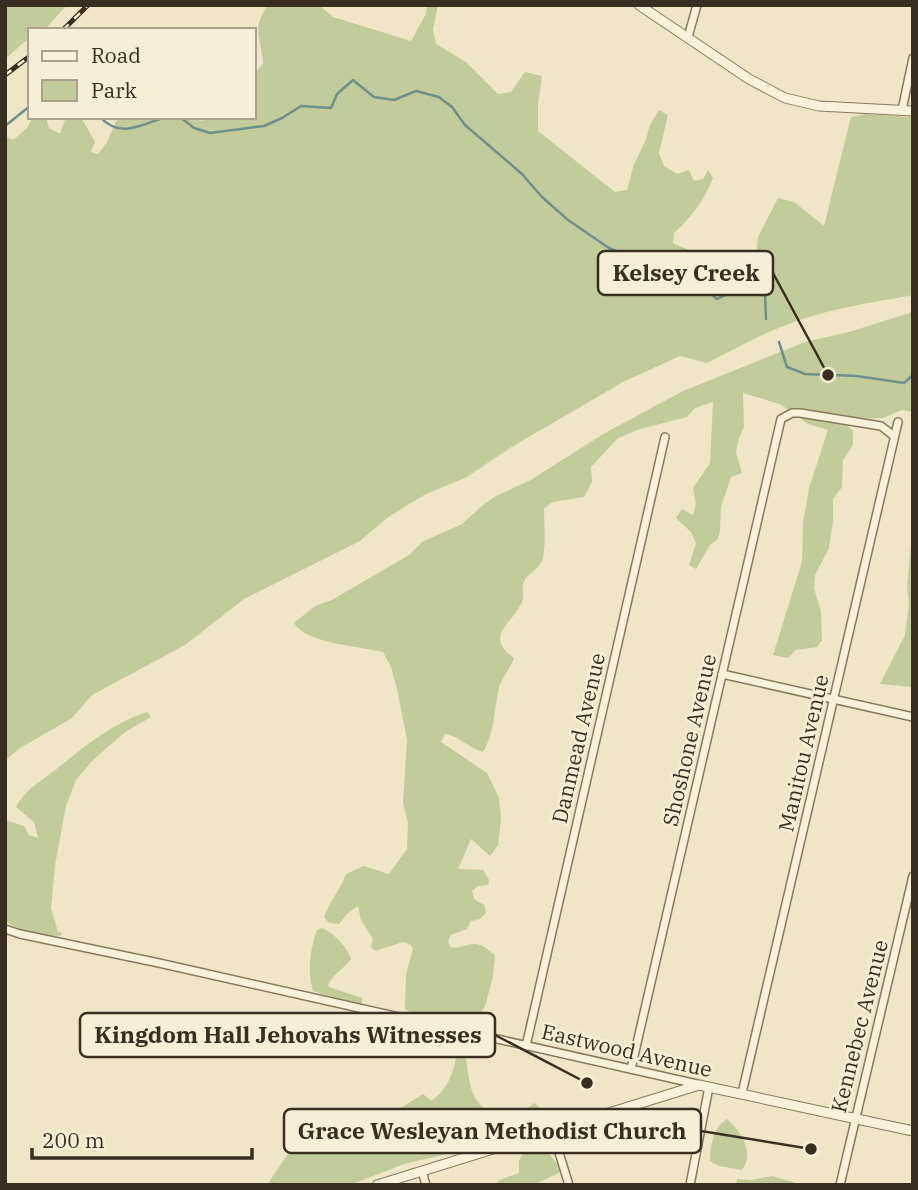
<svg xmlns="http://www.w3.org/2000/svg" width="918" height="1190" viewBox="0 0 918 1190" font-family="'IBM Plex Serif',serif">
<rect width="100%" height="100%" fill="#eee6c7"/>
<g fill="#c1cc9a">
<polygon points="5,5 67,5 46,28 30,30 30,37 5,59"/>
<path d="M268,5h51l14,12 78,24 15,-27 1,-9h11l-5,24 3,15 30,18 32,32 13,-2 14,-20 17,4 -4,28v27l77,61 12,-2 7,-26 11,-22 5,-17 9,-15 9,5 -9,38 5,13 13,8 12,-4 5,11 9,-2 5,-9 5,8c-8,21 -22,40 -39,55l-1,10c23,10 60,30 83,13l2,-19 20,-39 16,4 30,24 27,-109 14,-3 48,3v178c-43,8 -87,14 -127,30 -27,10 -53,25 -79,38l-27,-7 -57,26 -113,66 -43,29 -43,18 -37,23 -27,23 -116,58 -59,46 -93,50 -20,23 -52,30 -15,13v-625l8,4 14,-12 6,-11h13l3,11 11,6 6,-17h15l14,25 -4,10 7,2 9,-12 11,-25h73l11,4 5,-4h47v-42l9,-12c-2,-26 -12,-34 5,-58z"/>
<path d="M913,312v100l-11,-2 -19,8 -23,1 -15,5 8,7v14l-10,15 -1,27 -9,12v22l-4,27 -14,27 -1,13 7,24 1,28 -5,7 -21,3 -8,8 -15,-3 29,-93 1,-39 6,-35 19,-58 -20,-6 -28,-20 -37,-11 1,34 -5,11 -3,14 6,21 -11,4 -10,30 -1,24 -2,8 -8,6 -14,24 -7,-4 7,-22 -5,-11 -15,-14 6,-9 11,6 3,-11 -3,-16 17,-25 3,-61 -18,6 -8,9 -47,12 -22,9 -27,29 1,15 -8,15 -31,5 -9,6c0,14 2,37 -1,50 -3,10 -11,13 -17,20 -7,9 0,18 -5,26 -11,22 -37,32 -7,54 -4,11 -12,19 -15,30 -5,20 -4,45 -16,64 -15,-4 -25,-17 -38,-18l-4,8 46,31 12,25 2,21 -3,26 -8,11 -19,-17 -13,30 25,1 6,10 -1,5 -10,1 -6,5 2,8 10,6 2,8 -6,6 -9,2 -4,8 -16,6 -3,6 2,6c11,3 19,-6 30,-2 5,1 10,7 15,10l-2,22 -8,29 -3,5 -21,13 -49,-11 -7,-4 1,-35 7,-25 -2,-4 -8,-3 -28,9 -4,-4 2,-8 -12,-19 -3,-14 -10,7 -9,11 -10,-1 -5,-6c6,-16 16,-27 22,-43l18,-8 25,8 18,-25 1,-26 -5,-20 4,-63 -10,-51 -6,-22 -8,-15c-23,-6 -77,-8 -89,-29l21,-17 17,-6 77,-45 13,-13 40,-18 21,-19 13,-9 33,-15 76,-48 78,-42 122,-49 44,-10z"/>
<polygon points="911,545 913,545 913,687 880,684 905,635 909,604 907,587"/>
<path d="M147,712l4,5 -26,15 -32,28 -17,20 -10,26 -11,59 -4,43 7,24 4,1 -2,3c-18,-1 -40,-4 -55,-15v-101l19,6 5,9 9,3 -4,-16 -18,-15c11,-19 23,-24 39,-37 30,-23 55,-46 92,-58z"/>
<path d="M322,928c12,5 25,19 29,31 -8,11 -19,15 -23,27 2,2 29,10 34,12v6h-7l-42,-13c-6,-20 -3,-41 4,-61z"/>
<path d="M457,1054l9,4c2,13 3,33 12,44 12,17 43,14 56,1l10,8 -4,10 -80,30 -56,13 -54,21h-83l26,-39 -2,-14 98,-17 34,-21 8,7c17,-12 22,-27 26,-47z"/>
<path d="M727,1119c14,13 28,33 15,51l-23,-4 -9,-5c0,-15 3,-34 17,-42z"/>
<polygon points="540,1142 559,1166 559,1173 533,1185 495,1185 499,1180 519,1173 519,1161 526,1146"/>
<polygon points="772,1176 803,1185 736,1185 737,1179 752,1180"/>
</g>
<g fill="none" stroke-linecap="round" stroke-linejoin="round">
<g stroke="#6e908b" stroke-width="2.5">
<path d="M100,117c20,22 42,8 65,0"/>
<path d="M180,117l14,11 16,5 54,-7 18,-8 19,-12 30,2 6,-14 16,-14 21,17 20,3 22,-9 23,6 13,10 13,18 57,49 20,23 26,23 41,28 34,14 22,4 25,12 27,21c15,-7 32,-17 48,-7l1,27"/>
<polyline points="5,126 30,106"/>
<polyline points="779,342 787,367 805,374 857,376 904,383 913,375"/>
</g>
<defs>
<g id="minor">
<polyline points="688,37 697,5"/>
<polyline points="902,110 913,58"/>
<polyline points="722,674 913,717"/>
<polyline points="5,929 20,934 159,963 697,1084"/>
<polyline points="526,1046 665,437"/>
<polyline points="631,1069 781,419 792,413 800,413 881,426 894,436"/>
<polyline points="742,1093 898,422"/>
<polyline points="552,1130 569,1185"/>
<polyline points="422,1171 426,1185"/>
<polyline points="690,1185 709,1087"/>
<polyline points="840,1185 913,876"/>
</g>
<g id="tertiary">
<polyline points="639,5 749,79 785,98 819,106 913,111"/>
<polyline points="377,1185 699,1085 913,1131"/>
</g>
</defs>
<use href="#minor" stroke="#89795c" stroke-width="10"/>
<use href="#tertiary" stroke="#89795c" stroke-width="11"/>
<use href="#minor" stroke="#f8f2da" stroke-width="7"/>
<use href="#tertiary" stroke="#f8f2da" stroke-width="9"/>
<defs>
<g id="rail">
<polyline points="63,30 88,5"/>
<polyline points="5,75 30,56"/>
</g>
</defs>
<use href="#rail" stroke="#392f20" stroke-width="5"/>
<use href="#rail" stroke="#f5efd6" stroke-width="2.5" stroke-dasharray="8" stroke-linecap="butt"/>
</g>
<g text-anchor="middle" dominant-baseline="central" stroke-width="5" stroke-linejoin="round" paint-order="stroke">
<g font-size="21" fill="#392f20" stroke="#f5efd6">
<text transform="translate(578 738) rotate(-77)">Danmead Avenue</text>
<text transform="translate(689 740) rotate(-77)">Shoshone Avenue</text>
<text transform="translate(803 753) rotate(-77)">Manitou Avenue</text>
<text transform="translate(859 1026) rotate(-76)">Kennebec Avenue</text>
<text transform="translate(627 1050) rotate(13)">Eastwood Avenue</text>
</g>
</g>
<path fill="none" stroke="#392f20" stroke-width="2.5" d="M828 375L773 273M587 1083L495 1035M811 1149L701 1131"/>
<g fill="#392f20" stroke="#f5efd6" stroke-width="2.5">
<circle cx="828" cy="375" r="7"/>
<circle cx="587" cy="1083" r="7"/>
<circle cx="811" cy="1149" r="7"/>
</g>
<g fill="#f5efd6" stroke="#392f20" stroke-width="2.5">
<rect x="598" y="251" width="175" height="44" rx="7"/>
<rect x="80" y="1013" width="415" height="44" rx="7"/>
<rect x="284" y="1109" width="417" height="44" rx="7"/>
</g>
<g font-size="23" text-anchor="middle" font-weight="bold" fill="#392f20">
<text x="686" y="281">Kelsey Creek</text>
<text x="288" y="1043">Kingdom Hall Jehovahs Witnesses</text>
<text x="492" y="1139">Grace Wesleyan Methodist Church</text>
</g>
<rect width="918" height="1190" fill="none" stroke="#392f20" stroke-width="14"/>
<rect x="28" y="28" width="228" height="91" fill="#f5efd6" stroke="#aaa28d" stroke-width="2"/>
<rect x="42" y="51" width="35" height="10" fill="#f8f2da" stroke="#aaa28d" stroke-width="2"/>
<text x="91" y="63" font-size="21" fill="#392f20">Road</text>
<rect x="42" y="80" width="35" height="21" fill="#c1cc9a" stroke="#aaa28d" stroke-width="2"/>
<text x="91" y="98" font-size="21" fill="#392f20">Park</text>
<path d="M32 1148v10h220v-10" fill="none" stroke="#392f20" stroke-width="3.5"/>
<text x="42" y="1148" font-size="21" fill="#392f20" stroke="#f5efd6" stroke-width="5" paint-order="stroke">200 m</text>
</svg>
